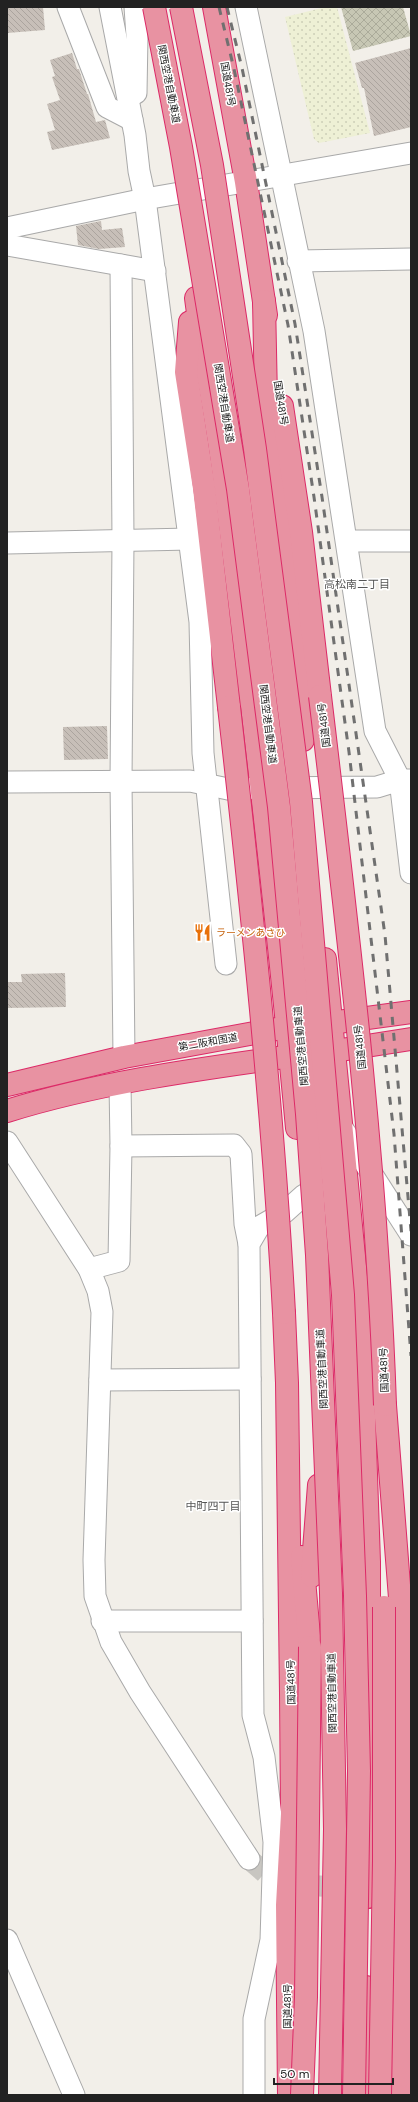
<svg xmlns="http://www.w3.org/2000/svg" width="418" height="2102" viewBox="0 0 418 2102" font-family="'DM Sans','Noto Sans JP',sans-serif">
<defs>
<pattern id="construction-cross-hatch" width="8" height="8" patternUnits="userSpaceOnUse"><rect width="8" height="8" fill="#c7c7b4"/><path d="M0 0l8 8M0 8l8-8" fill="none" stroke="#abab9a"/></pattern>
<pattern id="farmland-dots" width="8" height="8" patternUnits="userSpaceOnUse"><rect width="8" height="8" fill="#eef0d5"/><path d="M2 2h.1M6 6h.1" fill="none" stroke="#ccceb7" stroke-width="1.8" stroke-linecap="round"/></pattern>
<pattern id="building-back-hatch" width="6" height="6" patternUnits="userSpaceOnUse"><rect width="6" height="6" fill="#c7bfb8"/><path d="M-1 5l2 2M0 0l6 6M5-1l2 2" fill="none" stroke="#aba49e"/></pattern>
</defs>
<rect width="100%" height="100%" fill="#f2efe9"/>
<polygon fill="url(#construction-cross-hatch)" points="341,7 403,7 411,36 353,51"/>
<polygon fill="url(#farmland-dots)" points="326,7 337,7 370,133 319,143 314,139 285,17"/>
<g fill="url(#building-back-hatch)">
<polygon points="7,7 43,7 45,30 7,33"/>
<polygon points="411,48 411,127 374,136 364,88 362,88 355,63"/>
<polygon points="72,53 77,69 79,69 87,94 88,94 96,122 105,120 110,138 52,150 47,132 55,130 47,104 60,100 52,77 55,76 50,60"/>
<polygon points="101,221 102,230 122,228 125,247 99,249 78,245 76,226"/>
<polygon points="107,726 108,759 64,760 63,727"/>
<polygon points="65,973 66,1007 7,1008 7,982 22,982 21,974"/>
</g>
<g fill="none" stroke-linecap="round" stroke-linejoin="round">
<polyline stroke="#c8c6c1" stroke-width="21" stroke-dasharray="21 10" stroke-linecap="butt" points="249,1859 265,1873 285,1884 352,1888"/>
<defs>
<g id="minor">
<polyline points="68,7 107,107 132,120"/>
<polyline points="110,7 135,135 139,171 145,199 200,622 203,753 226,964"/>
<polyline points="135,7 137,36 136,93"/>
<polyline points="246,7 314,331 375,731 400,780 411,873"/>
<polyline points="7,228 145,199 411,153"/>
<polyline points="7,245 155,271"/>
<polyline points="298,261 411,259"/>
<polyline points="121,265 123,541 121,781 124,1057"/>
<polyline points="347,541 411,541"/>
<polyline points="7,543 190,539"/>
<polyline points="7,782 190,781 228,789 262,788 377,787 400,780 411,780"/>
<polyline points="341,1126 411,1235"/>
<polyline points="7,1142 89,1269 98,1291 102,1312 94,1560 95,1596 111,1642 140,1692 249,1859"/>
<polyline points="121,1146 234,1145 241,1154 245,1224 249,1244"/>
<polyline points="89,1269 119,1261 121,1146 120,1083"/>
<polyline points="100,1380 250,1379"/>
<polyline points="102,1621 252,1621"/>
<polyline points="7,1940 74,2095"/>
<polyline points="254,2095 254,2019 271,1940 274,1842 264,1757 253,1715 249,1244 259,1227 285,1212 304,1195"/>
</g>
<g id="highway">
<polyline points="214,7 246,182 266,315"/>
<path d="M196,298c8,63 22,125 29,187 27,214 52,428 72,643"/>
<polyline points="264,301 266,399 284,538 303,740"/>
<polyline points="190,322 186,372 204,488 229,707"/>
<polyline points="282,406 301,532 320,696"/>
<polyline points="325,959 361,1328 369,1562 369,1840 368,1897"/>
<polyline points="338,1022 411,1012"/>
<polyline points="341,1050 411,1039"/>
<polyline points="7,1085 124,1057 282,1028"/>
<path d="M7,1111c90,-28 185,-41 278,-54"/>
<polyline points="284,1313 287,1383 291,1693 292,1814 287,1905 289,2095"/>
<polyline points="385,1405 401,1611 404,1793 402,2095"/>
<polyline points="302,1557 310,1647"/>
<polyline points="312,1576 319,1485"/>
<polyline points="366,1987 368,2095"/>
</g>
</defs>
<use href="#minor" stroke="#a9a9a9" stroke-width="23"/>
<use href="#highway" stroke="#dc2a67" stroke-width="24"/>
<use href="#minor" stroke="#fff" stroke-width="21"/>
<use href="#highway" stroke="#e892a2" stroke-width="22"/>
<g stroke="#707070" stroke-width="3" stroke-dasharray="8 8" stroke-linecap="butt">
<polyline points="219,7 234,69 288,325 314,497 349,752 394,1134 411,1356"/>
<polyline points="227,7 242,68 295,324 322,497 385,935 411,1231"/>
</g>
<defs>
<g id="highway-bridge">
<polyline points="154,7 181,147 238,489 279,807 307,1114 317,1255 331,1593 335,1829 330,2095"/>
<polyline points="181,7 212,165 255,449 301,802 343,1295 355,1596 359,1771 354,2095"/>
<path d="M320,696c28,236 57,472 65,709"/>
<path d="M229,707c23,202 44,404 55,606"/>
<polyline points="302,2095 306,1997 310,1647"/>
<polyline points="380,2095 384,1861 384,1607"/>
</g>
</defs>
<use href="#highway-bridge" stroke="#dc2a67" stroke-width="24" stroke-linecap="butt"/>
<use href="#highway-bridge" stroke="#e892a2" stroke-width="22"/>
</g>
<defs>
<symbol id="restaurant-bare" viewBox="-9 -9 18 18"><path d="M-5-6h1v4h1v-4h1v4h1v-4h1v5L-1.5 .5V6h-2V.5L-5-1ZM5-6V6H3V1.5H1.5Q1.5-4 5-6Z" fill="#e8710a" stroke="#fff" stroke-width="2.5" paint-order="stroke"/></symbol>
</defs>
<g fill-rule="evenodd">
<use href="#restaurant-bare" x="190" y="920" width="25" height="25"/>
</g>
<g text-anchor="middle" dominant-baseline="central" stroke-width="3" stroke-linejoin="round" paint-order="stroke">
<g font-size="10" fill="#222" stroke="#fff">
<text transform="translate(169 84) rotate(79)">関西空港自動車道</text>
<text transform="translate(228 84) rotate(80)">国道481号</text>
<text transform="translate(224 403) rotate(81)">関西空港自動車道</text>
<text transform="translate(281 403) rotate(81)">国道481号</text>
<text transform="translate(268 724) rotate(83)">関西空港自動車道</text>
<text transform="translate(324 725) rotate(-97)">国道481号</text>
<text transform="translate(208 1042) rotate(-10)">第二阪和国道</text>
<text transform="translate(301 1046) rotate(-95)">関西空港自動車道</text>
<text transform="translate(360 1047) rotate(-96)">国道481号</text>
<text transform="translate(322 1369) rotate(-93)">関西空港自動車道</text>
<text transform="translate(384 1370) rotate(-92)">国道481号</text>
<text transform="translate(291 1682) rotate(-91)">国道481号</text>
<text transform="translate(332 1693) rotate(-91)">関西空港自動車道</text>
<text transform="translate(287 2006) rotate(-90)">国道481号</text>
</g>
<g font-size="10" fill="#c56008" stroke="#fff" text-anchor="start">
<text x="216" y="932">ラーメンあさひ</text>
</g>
<g font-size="11" fill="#555" stroke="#fff">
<text x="357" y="584">高松南二丁目</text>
<text x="213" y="1506">中町四丁目</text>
</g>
</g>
<rect width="418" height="2102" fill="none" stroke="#222222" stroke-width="16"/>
<path d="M274 2078v6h119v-6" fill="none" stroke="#222222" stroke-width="2"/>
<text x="280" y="2078" font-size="12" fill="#222222" stroke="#ffffff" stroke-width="3" paint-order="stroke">50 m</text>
</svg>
